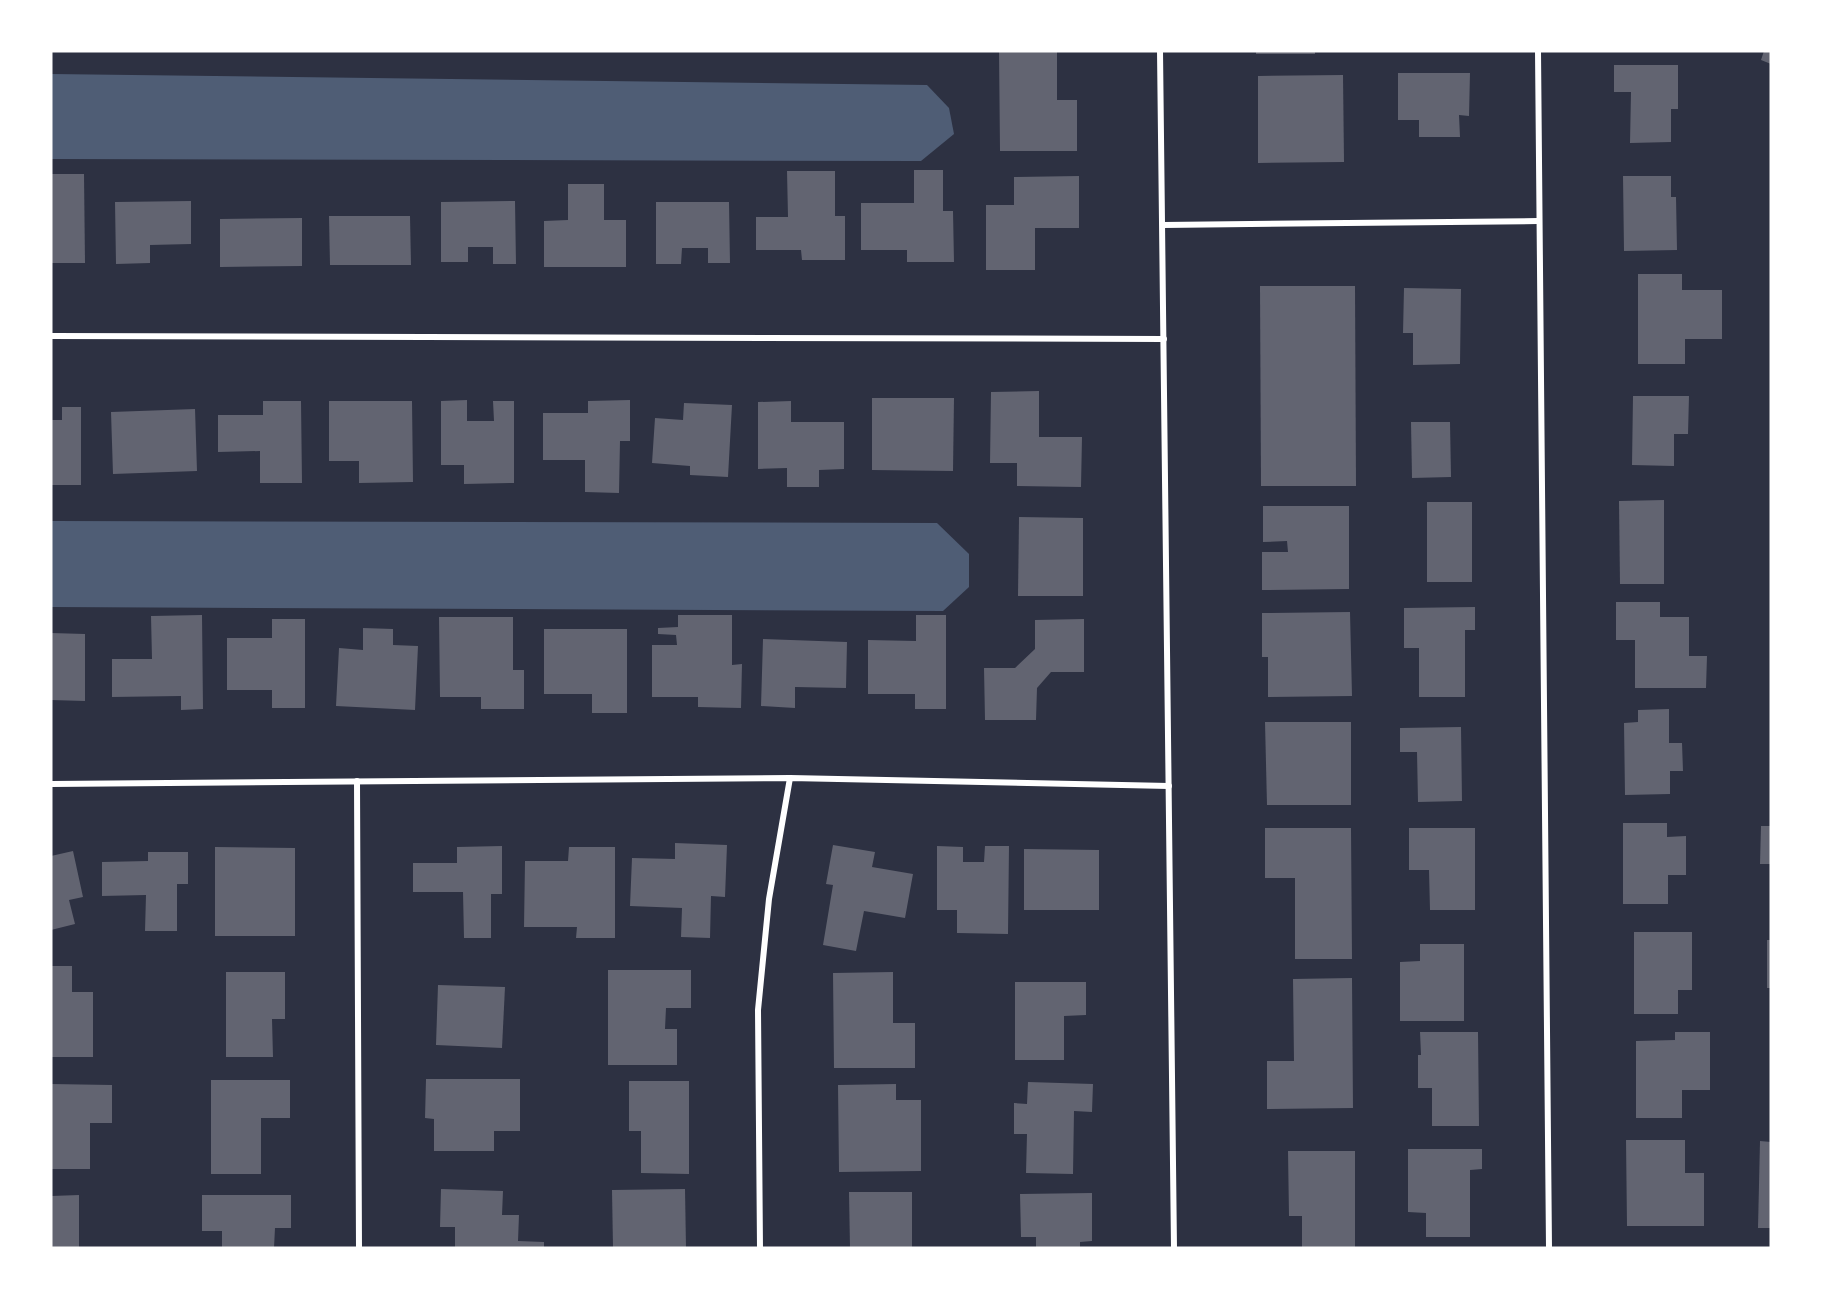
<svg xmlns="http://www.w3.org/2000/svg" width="1822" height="1299" viewBox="0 0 1822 1299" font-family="Georgia,serif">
<rect width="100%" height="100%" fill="#2d3142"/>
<g fill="#4f5d75">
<polygon points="51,74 927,85 949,108 954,134 921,161 51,159"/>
<polygon points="51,521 937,523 969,554 969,587 943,611 51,607"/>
</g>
<g fill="#626471">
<polygon points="999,51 1057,51 1057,100 1077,100 1077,151 1000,151"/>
<rect x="1256" y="51" width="59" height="3"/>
<polygon points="1764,51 1771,51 1771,64 1761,60"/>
<polygon points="1614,65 1678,65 1678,109 1671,109 1671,142 1630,143 1631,92 1614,92"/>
<polygon points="1398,73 1470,73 1469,116 1459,115 1460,137 1419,137 1419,120 1398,120"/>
<polygon points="1343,75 1344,162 1258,163 1258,76"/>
<polygon points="914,170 943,170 943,211 953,211 954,262 907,262 907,250 861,250 861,203 914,203"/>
<polygon points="787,171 835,171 835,216 845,216 845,260 802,260 801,250 756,250 756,217 788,217"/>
<polygon points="51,174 84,174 85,263 52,263"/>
<polygon points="1079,176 1079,228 1035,228 1035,270 986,270 986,205 1014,205 1014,177"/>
<polygon points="1623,176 1671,176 1671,197 1676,197 1677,250 1624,251"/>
<polygon points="568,184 604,184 604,220 626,220 626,267 544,267 544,221 568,220"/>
<polygon points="191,201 191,244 150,245 150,263 116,264 115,202"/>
<polygon points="515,201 516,264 493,264 493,247 468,247 468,262 441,262 441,202"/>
<polygon points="656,202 729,202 730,263 708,263 708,248 682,248 681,264 656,264"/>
<polygon points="329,216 410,216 411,265 330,265"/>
<polygon points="302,218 302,266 220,267 220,219"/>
<polygon points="1638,274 1682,274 1682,290 1722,290 1722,339 1685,339 1685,364 1638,364"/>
<polygon points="1260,286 1355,286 1356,486 1261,486"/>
<polygon points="1404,288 1461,289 1460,364 1413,365 1413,333 1403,333"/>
<polygon points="1039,391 1039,437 1082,437 1081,487 1017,486 1017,463 990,463 991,392"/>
<polygon points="1633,396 1689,396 1688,434 1674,434 1674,466 1632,465"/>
<polygon points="872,398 954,398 953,471 872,470"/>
<polygon points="467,400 467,421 494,421 493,401 514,401 514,483 464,484 464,465 441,465 441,401"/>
<polygon points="630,400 630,441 620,441 619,493 585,492 585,460 543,460 543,413 588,413 588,401"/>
<polygon points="263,401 301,401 302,483 260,483 260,451 218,452 218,415 263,415"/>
<polygon points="329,401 412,401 413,482 359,483 359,461 329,461"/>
<polygon points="791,401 791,422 844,422 844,469 819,470 819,487 787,487 787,468 758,469 758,402"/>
<polygon points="684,403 732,405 728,477 690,475 690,466 652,463 655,418 683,420"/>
<polygon points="62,407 81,407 81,485 51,485 51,420 62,420"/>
<polygon points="195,409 197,471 113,474 111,412"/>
<polygon points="1411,422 1450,422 1451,477 1412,478"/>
<polygon points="1664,500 1664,584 1620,584 1619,501"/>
<rect x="1427" y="502" width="45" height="80"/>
<polygon points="1263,506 1349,506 1349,589 1262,590 1262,552 1288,552 1287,541 1263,542"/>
<polygon points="1019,517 1083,518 1083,596 1018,596"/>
<polygon points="1616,602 1660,602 1660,617 1689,617 1689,656 1707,656 1706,688 1635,688 1635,640 1616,640"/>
<polygon points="1475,607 1475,630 1465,630 1465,697 1419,697 1419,648 1404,648 1404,608"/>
<polygon points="1350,612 1352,696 1268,697 1268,657 1262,657 1262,613"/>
<polygon points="202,615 203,709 181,710 181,696 112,697 112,659 152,659 151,616"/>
<polygon points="678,615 732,615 732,665 742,664 741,708 698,707 698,697 652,697 652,645 677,645 676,635 658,634 658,628 678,627"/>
<polygon points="916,615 946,615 946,709 915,709 915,694 868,694 868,640 916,641"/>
<polygon points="439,617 513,617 513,670 524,670 524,709 481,709 481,697 440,697"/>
<polygon points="272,619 305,619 305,708 272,708 272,690 227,690 227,638 272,638"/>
<polygon points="1084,619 1084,672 1051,672 1037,688 1036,720 985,720 984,668 1015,668 1035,649 1035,620"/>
<polygon points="363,628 393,629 393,645 418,646 415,710 336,706 339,648 363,650"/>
<polygon points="544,629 627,629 627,713 592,713 592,694 544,694"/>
<polygon points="51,633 85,634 85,701 51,700"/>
<polygon points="763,639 847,642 846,688 795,687 795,708 761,706"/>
<polygon points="1669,709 1669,743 1682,743 1683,771 1670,771 1670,794 1625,795 1624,723 1638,722 1638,710"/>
<polygon points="1265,722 1351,722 1351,805 1267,805"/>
<polygon points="1461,727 1462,801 1418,802 1417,752 1400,752 1400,728"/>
<polygon points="1623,823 1667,823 1667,837 1686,836 1686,875 1668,875 1668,904 1623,904"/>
<polygon points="1761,826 1771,826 1771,864 1760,864"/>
<polygon points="1265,828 1351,828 1352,959 1295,959 1295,878 1265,878"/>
<polygon points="1409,828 1475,828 1475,910 1430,910 1429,870 1409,870"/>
<polygon points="675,843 727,845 725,897 711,896 710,938 681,937 682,908 630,906 632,858 675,859"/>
<polygon points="833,845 875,852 872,867 913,874 905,918 864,911 856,951 823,945 833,885 826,884"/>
<polygon points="502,846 502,894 491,894 491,938 464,938 463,892 413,892 413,863 457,863 457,847"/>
<polygon points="937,846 963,847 963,862 984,862 985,846 1009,846 1008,934 957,933 957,910 937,910"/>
<polygon points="215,847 295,848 295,936 215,936"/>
<polygon points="569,847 615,847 615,938 576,938 577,927 524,927 525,861 568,861"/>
<polygon points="1024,849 1099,850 1099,910 1024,910"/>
<polygon points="73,851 83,897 69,900 75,924 51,930 51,856"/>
<polygon points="148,852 188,852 188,884 177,884 177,931 145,931 146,895 102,896 102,862 148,861"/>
<polygon points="1634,932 1692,932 1692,990 1678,990 1678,1014 1634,1014"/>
<rect x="1767" y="940" width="4" height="48"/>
<polygon points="1420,944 1464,944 1464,1021 1400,1021 1400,962 1420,961"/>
<polygon points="51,966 72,966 72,992 93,992 93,1057 51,1057"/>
<polygon points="608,970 691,970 691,1008 666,1008 665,1029 677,1029 677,1065 608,1065"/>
<polygon points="226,972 285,972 285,1019 272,1019 273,1057 226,1057"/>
<polygon points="893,972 893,1023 915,1023 915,1068 834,1068 833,973"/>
<polygon points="1352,978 1353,1108 1267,1109 1267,1061 1294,1061 1293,979"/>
<polygon points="1015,982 1086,982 1086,1015 1064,1016 1064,1060 1015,1060"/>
<polygon points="438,985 505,987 502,1048 436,1045"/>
<polygon points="1420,1032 1478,1032 1479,1126 1432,1126 1432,1088 1418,1088 1418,1055 1421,1055"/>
<polygon points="1675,1032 1710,1032 1710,1090 1682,1090 1682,1118 1636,1118 1636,1041 1675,1040"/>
<polygon points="426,1079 520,1079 520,1131 494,1131 494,1151 434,1151 434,1119 425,1118"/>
<polygon points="211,1080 290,1080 290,1118 261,1118 261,1174 211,1174"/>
<polygon points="629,1081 689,1081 689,1174 641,1173 641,1131 629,1131"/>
<polygon points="1028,1082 1093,1084 1092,1112 1074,1111 1073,1174 1026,1173 1027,1134 1014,1134 1014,1103 1027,1104"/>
<polygon points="51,1084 112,1085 112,1123 90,1123 90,1169 51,1169"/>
<polygon points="896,1084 896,1100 921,1100 921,1171 839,1172 838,1085"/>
<polygon points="1626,1140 1685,1140 1685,1173 1704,1173 1704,1226 1627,1226"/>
<polygon points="1760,1141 1771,1142 1771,1228 1758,1228"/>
<polygon points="1408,1149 1482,1149 1482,1169 1470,1170 1470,1237 1426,1237 1426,1213 1408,1212"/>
<polygon points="1288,1151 1355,1151 1355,1248 1302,1248 1302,1216 1289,1216"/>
<polygon points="441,1189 503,1191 502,1215 519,1215 518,1241 544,1242 544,1248 455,1248 455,1227 440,1227"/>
<polygon points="685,1189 686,1248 613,1248 612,1190"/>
<polygon points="849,1192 912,1192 912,1248 850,1248"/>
<polygon points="1092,1193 1092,1241 1080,1242 1080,1248 1036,1248 1036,1237 1021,1237 1020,1194"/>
<polygon points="79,1195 79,1248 51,1248 51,1196"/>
<polygon points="202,1195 291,1195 291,1228 275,1228 274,1248 222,1248 222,1231 202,1231"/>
</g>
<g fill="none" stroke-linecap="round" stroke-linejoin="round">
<g stroke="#fff" stroke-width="6">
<polyline points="1160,51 1174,1248"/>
<polyline points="1538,51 1549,1248"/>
<polyline points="1163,225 1538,221"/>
<polyline points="51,336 1164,339"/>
<polyline points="357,781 359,1248"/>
<polyline points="51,784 790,778 1169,786"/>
<polyline points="760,1248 758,1010 769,899 790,778"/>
</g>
</g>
<rect width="1822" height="1299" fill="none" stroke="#ffffff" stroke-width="105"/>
</svg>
